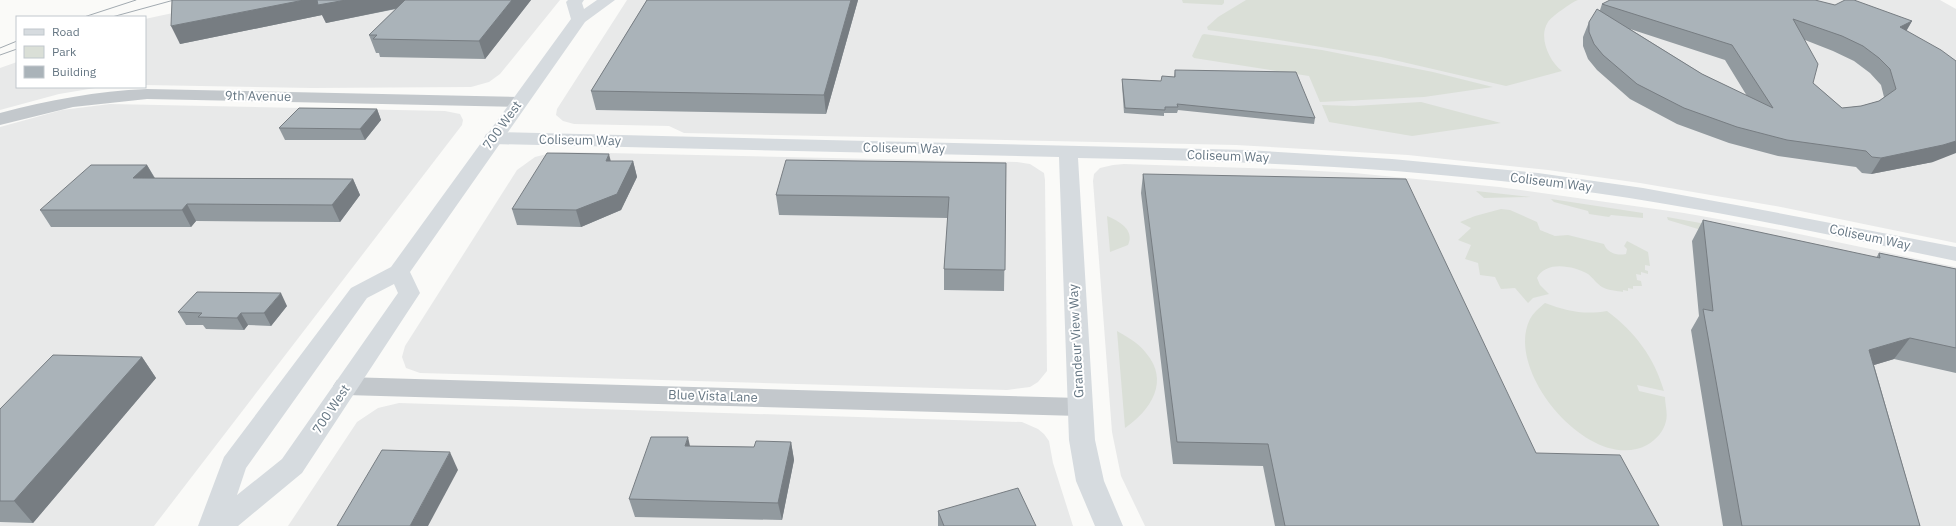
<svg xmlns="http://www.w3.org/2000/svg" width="1956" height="526" viewBox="0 0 1956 526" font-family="'IBM Plex Sans',sans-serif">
<rect width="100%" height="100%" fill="#fafaf8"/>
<g fill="#e8e9e9">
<polygon points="233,0 560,0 500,74 489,82 471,87 312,88 145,85 145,19"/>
<polygon points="627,0 1940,0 1956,9 1956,243 1781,207 1640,183 1548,170 1408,155 1236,145 684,133 669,126 574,124 563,121 556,115 557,109"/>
<polygon points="17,62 17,87 101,87 59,94 0,110 0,68"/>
<polygon points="110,104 445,111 460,114 463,120 462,125 154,526 0,526 0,127 62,110"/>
<polygon points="563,152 1017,162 1030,164 1044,173 1045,180 1047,371 1038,382 1030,387 1007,390 420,373 406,368 402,357 405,346 517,170 535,157 551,153"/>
<polygon points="1124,164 1282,169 1354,173 1499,187 1684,213 1780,230 1956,267 1956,526 1145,526 1121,476 1112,432 1093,181 1094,174 1100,168 1113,165"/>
<polygon points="399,403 1022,422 1038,429 1044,434 1049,441 1053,463 1073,526 288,526 357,422 378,408"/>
</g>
<g fill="#dadfd7">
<polygon points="1182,0 1224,0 1224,3 1222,5 1183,3"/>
<path d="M1246,0h332c-6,2 -27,17 -30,22 -10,15 1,39 14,49l-56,15 -125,-29 -108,-18 -65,-9 -1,-3 11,-10z"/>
<polygon points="1204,34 1322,50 1433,72 1493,87 1424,97 1320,102 1309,76 1194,58 1192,56 1202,35"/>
<polygon points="1421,102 1501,123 1412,136 1329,122 1322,105 1354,106"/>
<polygon points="1476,191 1531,197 1484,198"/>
<polygon points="1551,199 1643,213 1643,218 1611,215 1609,217 1589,214 1588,211 1554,202"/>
<path d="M1501,209l9,1 27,12 3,8 15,6 13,-1 36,9c3,9 14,12 22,10l1,-5 -3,-3 3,-5 21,11 2,14 -5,-1v5l3,1v3l-7,-2v3l-5,-1 1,6 4,1 1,5h-9v3l-5,-1v3l-5,-1v2c-6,-1 -16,-2 -21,-5 -6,-4 -9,-9 -14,-13 -14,-8 -42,-14 -51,4l3,7 9,9 -16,4 -5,5 -13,-15 -14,1 -6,-12 -15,-2 -2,-12 -13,-4 6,-14 -13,-5 13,-12 -11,-6 15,-6z"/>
<path d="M1107,216c12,5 28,14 21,29l-18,7z"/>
<polygon points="1667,217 1756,233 1708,232 1668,220"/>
<path d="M1545,303c21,8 39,12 62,8 28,21 47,46 57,80l-27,-6 2,6 26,6c0,7 3,17 1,24 -2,10 -10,19 -19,24 -55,30 -144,-73 -117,-126 4,-7 9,-11 15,-16z"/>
<path d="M1117,331c10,6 22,12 29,22 24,28 5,57 -21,75z"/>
</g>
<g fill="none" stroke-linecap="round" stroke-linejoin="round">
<g fill="#c3c8cc" fill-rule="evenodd">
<path d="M147,89l372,8 6,1 3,4 -3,4 -6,1 -372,-8 -74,8 -73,18v-12c49,-13 97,-22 147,-24z"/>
<polygon points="346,377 1079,398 1088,400 1092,407 1088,414 1079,416 346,395 337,392 333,386 337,380"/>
</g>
<path fill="#d6dbdf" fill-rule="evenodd" d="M493,132l754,18 145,9 146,14 105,15 104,19 209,40v14c-139,-29 -279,-59 -420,-76 -152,-19 -305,-24 -458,-27l17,282 9,41 19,45h-28l-19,-45 -7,-41 -10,-283 -566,-13 -7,-2 -2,-4 2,-4z"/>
<path fill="#d6dbdf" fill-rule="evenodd" d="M568,0h16l-2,3 2,6 13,-9h18l-30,22 -175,250 10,21 -118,180 -64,53h-40l26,-69 127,-169 40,-21 180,-248 -5,-17zM394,284l4,9 -116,166 -45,36 9,-27 121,-170z"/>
<g stroke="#a2aab0" stroke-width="1">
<polyline points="84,17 136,0"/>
<polyline points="112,17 174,0"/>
<polyline points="0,48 17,41"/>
<polyline points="0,55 17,49"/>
</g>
</g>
<g fill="#929a9f" fill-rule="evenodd">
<polygon points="172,0 531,0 485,59 380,57 379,53 376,53 369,35 396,9 326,23 322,15 180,44"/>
<polygon points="647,0 858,0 826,114 596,110 591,91"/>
<path d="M1602,4l233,1 77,16 -5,9 26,132 -62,12 -9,-1 -6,-6 -78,-11 -49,-13 -52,-19 -47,-25 -33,-29 -9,-11 -5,-13v-9l6,-15 11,-12zM1630,29l95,31 22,36 -45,-22zM1805,40l28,11 21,10 16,12 11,12 3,12 -5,4 -18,5 -19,2 -29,-25z"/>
<polygon points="1175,70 1315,118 1314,124 1178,110 1177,113 1164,113 1164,116 1124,113 1122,85 1122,79 1161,81 1174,77"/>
<polygon points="377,109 381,120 365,140 285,140 279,128"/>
<polygon points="633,161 637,177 621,210 581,227 517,225 512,209"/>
<polygon points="1006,163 1004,291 944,290 944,269 948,218 779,215 776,195"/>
<polygon points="147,165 155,178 353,179 360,195 340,222 196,221 191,227 51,227 40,210"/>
<polygon points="1143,174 1536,453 1659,526 1275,526 1263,466 1173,464 1141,193"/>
<polygon points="1703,220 1876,258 1879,253 1956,269 1956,373 1894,359 1874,365 1920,526 1723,526 1691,330 1699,316 1692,241"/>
<polygon points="287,306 271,326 248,325 244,330 206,329 203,325 186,325 178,312"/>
<polygon points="142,357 156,378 33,523 0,522 0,409"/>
<polygon points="791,442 794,460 782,520 635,517 629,499 690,446 754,447"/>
<polygon points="938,511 1036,526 938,526"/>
</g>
<g fill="#777d82">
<polygon points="304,0 422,0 423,3 326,23 322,15 180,44 171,26"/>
<polygon points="512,0 531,0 485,59 479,41"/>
<polygon points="851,0 858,0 826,114 824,95"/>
<polygon points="1912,21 1903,36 1900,27"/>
<polygon points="377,109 381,120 365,140 360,129"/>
<polygon points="1956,141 1956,153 1933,162 1871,174 1881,158"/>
<polygon points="609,154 613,170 606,161"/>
<polygon points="633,161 637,177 621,210 581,227 576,210"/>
<polygon points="147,165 156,181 133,178"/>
<polygon points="353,179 360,195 340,222 332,205"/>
<polygon points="187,204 196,221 191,227 182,210"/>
<polygon points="281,293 287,306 271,326 264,313"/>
<polygon points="241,313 248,325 244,330 237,318"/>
<polygon points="1910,338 1894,359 1854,371 1869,350"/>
<polygon points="142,357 156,378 33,523 14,501"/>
<polygon points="688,437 692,455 685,446"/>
<polygon points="791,442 794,460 782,520 778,503"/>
<polygon points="450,452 458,470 428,526 410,526"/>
</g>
<g fill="#aab3b9" stroke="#777d82" fill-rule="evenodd">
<polygon points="172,0 304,0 171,26"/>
<polygon points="317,0 346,0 318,5"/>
<polygon points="405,0 512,0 479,41 373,39 377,35 369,35"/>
<polygon points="647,0 851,0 824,95 591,91"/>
<path d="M1610,0h205l20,5 10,-5h9l58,21 -12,6 41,23 15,11v80l-13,4 -62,13 -9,-1 -6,-6 -79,-11 -50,-13 -53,-19 -47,-24 -34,-29 -9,-11 -5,-12v-10l8,-13 105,65 71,34 -41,-63 -130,-41zM1793,19l49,17 21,10 16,12 11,11 6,20 -17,12 -18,5 -19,2 -29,-25 5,-19z"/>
<polygon points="1175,70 1296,72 1315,118 1177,104 1178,107 1165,107 1165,110 1125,108 1122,79 1161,81 1162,76 1175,77"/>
<polygon points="299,108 377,109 360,129 279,128"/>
<polygon points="547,153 609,154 606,161 633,161 617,194 576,210 512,209"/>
<polygon points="786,160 1006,163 1005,270 944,269 949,197 776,195"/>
<polygon points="91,165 147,165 133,178 353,179 332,205 187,204 182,210 40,210"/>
<polygon points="1143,174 1406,179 1536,453 1620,455 1659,526 1285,526 1268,444 1177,442"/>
<polygon points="1703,220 1880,258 1879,253 1956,269 1956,348 1910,338 1869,350 1920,526 1742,526 1703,309 1713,311"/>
<polygon points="197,292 281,293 264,313 241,313 237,318 198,317 202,313 178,312"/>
<polygon points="53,355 142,357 14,501 0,501 0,409"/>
<polygon points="651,437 688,437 685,446 754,447 756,441 791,442 778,503 629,499"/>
<polygon points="382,450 450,452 410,526 337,526"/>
<polygon points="1018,488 1036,526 944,526 938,511"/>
</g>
<g text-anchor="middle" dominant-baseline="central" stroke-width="4" stroke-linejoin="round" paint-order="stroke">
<g font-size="13" fill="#657683" stroke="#fff">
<text transform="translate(258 96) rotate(1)">9th Avenue</text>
<text transform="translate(502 125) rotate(-54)">700 West</text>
<text transform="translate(580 140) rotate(1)">Coliseum Way</text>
<text transform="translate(904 148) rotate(1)">Coliseum Way</text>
<text transform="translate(1228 156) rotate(2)">Coliseum Way</text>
<text transform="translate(1551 182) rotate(7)">Coliseum Way</text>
<text transform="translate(1870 237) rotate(12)">Coliseum Way</text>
<text transform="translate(1076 341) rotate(-93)">Grandeur View Way</text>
<text transform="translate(713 396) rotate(2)">Blue Vista Lane</text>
<text transform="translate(331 409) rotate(-56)">700 West</text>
</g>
</g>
<rect x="16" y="16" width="130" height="72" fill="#ffffff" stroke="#c1c8cd"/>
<rect x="24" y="29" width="20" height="6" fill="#d6dbdf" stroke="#c1c8cd"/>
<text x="52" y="36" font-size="12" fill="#657683">Road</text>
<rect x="24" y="46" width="20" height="12" fill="#dadfd7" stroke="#c1c8cd"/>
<text x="52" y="56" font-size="12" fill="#657683">Park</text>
<rect x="24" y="66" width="20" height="12" fill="#aab3b9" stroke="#c1c8cd"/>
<text x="52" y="76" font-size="12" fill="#657683">Building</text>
</svg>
